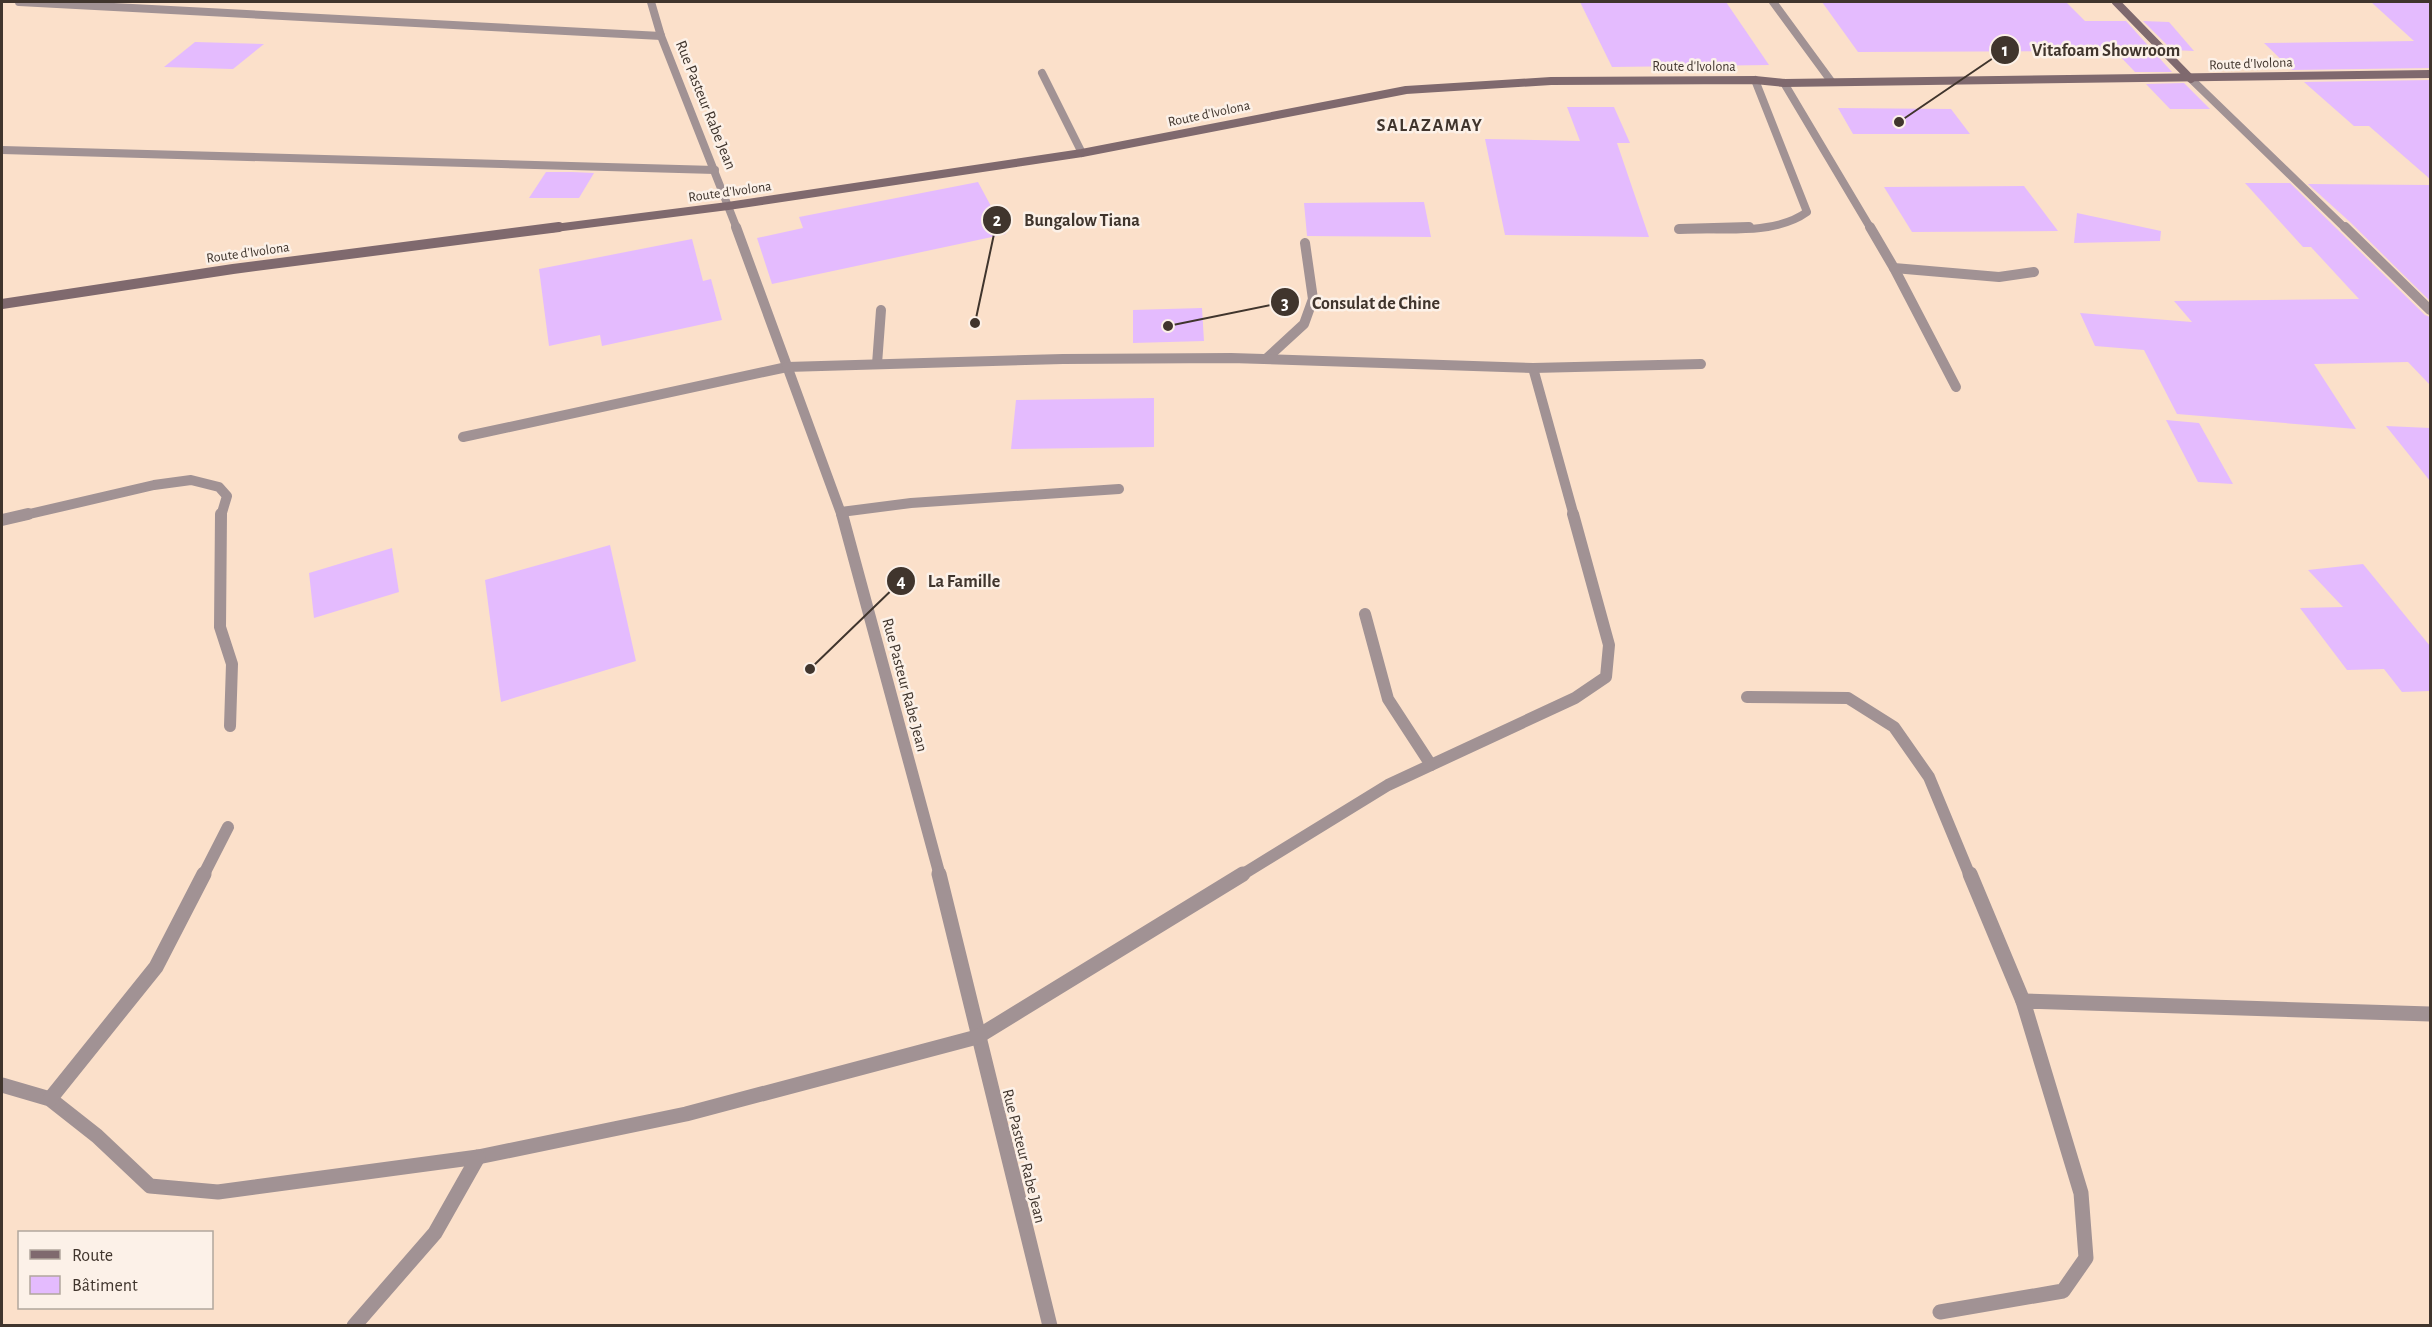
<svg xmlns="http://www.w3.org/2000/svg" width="2432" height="1327" viewBox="0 0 2432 1327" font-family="'Alegreya Sans',sans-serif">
<rect width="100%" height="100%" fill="#fbe0ca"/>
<g fill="#e4bbfe">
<polygon points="1580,2 1726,2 1769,65 1612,67"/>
<polygon points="1822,2 2066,2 2085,21 2126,21 2172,72 2135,72 2115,51 1858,52"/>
<polygon points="2371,2 2430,2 2430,68 2292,70 2264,43 2414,41"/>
<polygon points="2143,21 2169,22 2194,51 2172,50"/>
<polygon points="195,42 264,44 233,69 164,67"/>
<polygon points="2430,80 2430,179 2369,126 2354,126 2304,82"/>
<polygon points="2184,83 2210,109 2170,109 2146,84"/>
<polygon points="1567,107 1614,107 1630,143 1617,143 1649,237 1505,235 1485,139 1580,141"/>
<polygon points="1838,108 1951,109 1970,134 1853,134"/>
<polygon points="546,172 572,172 594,173 579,198 529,198"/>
<polygon points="978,182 1006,234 772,284 757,238 803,228 799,217"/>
<polygon points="2245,183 2290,183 2425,315 2430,317 2430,385 2408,362 2314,364 2356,429 2177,414 2144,350 2095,346 2080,313 2192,322 2174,301 2359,299 2311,247 2303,247"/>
<polygon points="2308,184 2430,185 2430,301 2350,222"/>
<polygon points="2024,186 2058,231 1912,232 1884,187"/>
<polygon points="1424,202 1431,237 1307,236 1304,203"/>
<polygon points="2077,213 2161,231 2160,241 2074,243"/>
<polygon points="692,239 703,281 711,279 722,320 602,346 600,335 549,346 539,269"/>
<polygon points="1202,308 1204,341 1133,343 1133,310"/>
<polygon points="1154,398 1154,447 1011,449 1016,400"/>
<polygon points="2166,420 2199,423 2233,484 2198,482"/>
<polygon points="2386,426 2430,428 2430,481"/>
<polygon points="610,545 636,661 501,702 485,580"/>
<polygon points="392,548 399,592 314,618 309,573"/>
<polygon points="2363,564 2430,646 2430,691 2402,692 2384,669 2347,670 2300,608 2343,607 2308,570"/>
</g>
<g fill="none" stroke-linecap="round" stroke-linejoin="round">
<polyline stroke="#a19294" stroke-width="8" points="1042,73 1082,153"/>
<g stroke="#a19294" stroke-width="10">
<polyline points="1266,359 1304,324 1313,299 1305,243"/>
<polyline points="877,364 881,310"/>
<polyline points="463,437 787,367"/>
<polyline points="841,512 911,503 1119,489"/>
</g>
<polyline stroke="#a19294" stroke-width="12" points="1365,614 1388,699 1431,765"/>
<g stroke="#a19294" stroke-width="8">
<polyline points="19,2 661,36"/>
<polyline points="651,2 661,36 737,229"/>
<polyline points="1773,2 1831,81"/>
<polyline points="2191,79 2346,229"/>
<polyline points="1784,83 1871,229"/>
<polyline points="2,150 715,170"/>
<path d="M1680,229c39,-1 94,7 127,-17l-52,-132"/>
</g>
<g stroke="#a19294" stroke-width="10">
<polyline points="736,227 842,516"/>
<polyline points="1870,227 1894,268 1999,277 2034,272"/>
<polyline points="2345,227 2430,310"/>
<polyline points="1679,229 1749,227"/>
<polyline points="1894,268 1956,387"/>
<polyline points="787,367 1063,359 1231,358 1533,368 1701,364"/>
<polyline points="1533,368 1574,516"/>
<polyline points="21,516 154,485 191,480 219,487 227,496 221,516"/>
</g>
<g stroke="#a19294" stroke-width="12">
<polyline points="221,514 220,627 232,664 230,726"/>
<polyline points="842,514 940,876"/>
<polyline points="2,520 28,514"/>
<polyline points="1747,697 1848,698 1894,727 1929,777 1970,876"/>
<polyline points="203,876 228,827"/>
<polyline points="1240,876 1388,785 1575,698 1606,677 1609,645 1573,514"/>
</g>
<g stroke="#a19294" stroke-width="15">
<polyline points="939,874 1050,1326"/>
<polyline points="1970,874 2023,1001"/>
<polyline points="2,1085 50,1099 97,1136 150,1186 218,1192 478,1157 686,1114 977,1037 1243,874"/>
<polyline points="50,1099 156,967 204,874"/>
<polyline points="1940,1312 2063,1291 2086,1258 2081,1193 2023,1001 2430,1014"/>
<polyline points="354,1326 435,1233 478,1157"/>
</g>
<g stroke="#7f696e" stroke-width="8">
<polyline points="2116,2 2191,79"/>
<polyline points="547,229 728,206 1082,153 1406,90 1551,81 1755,80 1784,83 2430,74"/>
</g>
<polyline stroke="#7f696e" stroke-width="10" points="2,304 233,269 559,227"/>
</g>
<g text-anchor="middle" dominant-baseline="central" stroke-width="5" stroke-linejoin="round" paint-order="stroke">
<g font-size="14" fill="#40352d" stroke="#fcf1e8">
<text transform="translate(2251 64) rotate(-2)">Route d'Ivolona</text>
<text x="1694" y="67">Route d'Ivolona</text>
<text transform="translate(1209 114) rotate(-12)">Route d'Ivolona</text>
<text transform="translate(730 192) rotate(-8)">Route d'Ivolona</text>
<text transform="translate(248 253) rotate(-8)">Route d'Ivolona</text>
</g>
<g font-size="16" fill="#40352d" stroke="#fcf1e8">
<text transform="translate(706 105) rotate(68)">Rue Pasteur Rabe Jean</text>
<text transform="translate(905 685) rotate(75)">Rue Pasteur Rabe Jean</text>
<text transform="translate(1024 1156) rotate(76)">Rue Pasteur Rabe Jean</text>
</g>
<g font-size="18" font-weight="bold" letter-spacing="1.5" fill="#40352d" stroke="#fcf1e8">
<text x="1430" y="126">SALAZAMAY</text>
</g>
</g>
<path fill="none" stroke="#40352d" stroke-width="2" d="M1899 122L2005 50M975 323L997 220M1168 326L1285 302M810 669L901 581"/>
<g fill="#40352d" stroke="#fcf1e8" stroke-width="2">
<circle cx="1899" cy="122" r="6"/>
<circle cx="975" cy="323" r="6"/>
<circle cx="1168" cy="326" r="6"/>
<circle cx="810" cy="669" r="6"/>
<circle cx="2005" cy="50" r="15"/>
<circle cx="997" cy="220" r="15"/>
<circle cx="1285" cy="302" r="15"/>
<circle cx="901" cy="581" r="15"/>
</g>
<g font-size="18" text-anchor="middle" font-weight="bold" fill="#fff">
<text x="2005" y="56">1</text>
<text x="997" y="226">2</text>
<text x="1285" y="309">3</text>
<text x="901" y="587">4</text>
</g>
<g font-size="18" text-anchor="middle" font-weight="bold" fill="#40352d" stroke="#fcf1e8" stroke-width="5" stroke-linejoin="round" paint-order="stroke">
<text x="2106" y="56">Vitafoam Showroom</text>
<text x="1082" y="226">Bungalow Tiana</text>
<text x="1376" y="309">Consulat de Chine</text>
<text x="964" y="587">La Famille</text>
</g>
<rect width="2432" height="1327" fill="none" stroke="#40352d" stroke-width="6"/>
<rect x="18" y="1231" width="195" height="78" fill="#fcf1e8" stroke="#b1a69d" stroke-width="1.5"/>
<rect x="30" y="1250" width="30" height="9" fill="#7f696e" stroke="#b1a69d" stroke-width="1.5"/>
<text x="72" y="1261" font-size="18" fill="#40352d">Route</text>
<rect x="30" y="1276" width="30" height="18" fill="#e4bbfe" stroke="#b1a69d" stroke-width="1.5"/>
<text x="72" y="1291" font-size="18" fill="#40352d">Bâtiment</text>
</svg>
